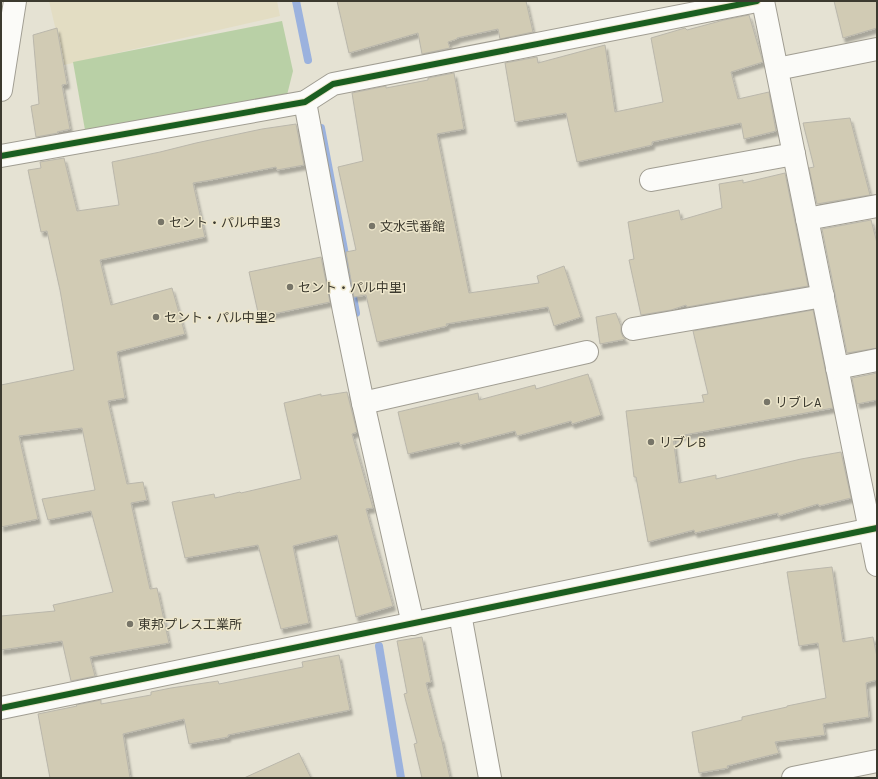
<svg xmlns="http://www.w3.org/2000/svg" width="878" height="779" viewBox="0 0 878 779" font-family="Karla,'Noto Sans JP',sans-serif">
<defs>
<filter id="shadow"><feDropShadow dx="2.5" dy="4.5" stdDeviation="1" flood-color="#0004"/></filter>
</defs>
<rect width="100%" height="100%" fill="#e5e2d3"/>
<polygon fill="#e3ddc3" points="49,1 277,1 280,16 64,65"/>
<polygon fill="#b9d0a6" points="282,21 293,71 287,95 85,130 73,62"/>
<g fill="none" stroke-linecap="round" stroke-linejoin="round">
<g stroke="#9bb2de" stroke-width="8">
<polyline points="296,1 308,60"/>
<polyline points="321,128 356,313"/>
<polyline points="379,646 401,778"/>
</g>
</g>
<g fill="#d1cbb4" stroke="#bab7ab" filter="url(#shadow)">
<polygon points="337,1 526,1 533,32 500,39 498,29 457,38 457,39 448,42 450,48 422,54 418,33 349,53"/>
<polygon points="834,1 877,1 877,28 843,38"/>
<polygon points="749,15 763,62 731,72 738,99 769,92 776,131 744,139 741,123 652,142 652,145 577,162 566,113 515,122 505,63 537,57 538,63 605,45 615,112 663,102 651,38 685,28 687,30 724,20"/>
<polygon points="57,28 67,84 62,85 70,129 57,132 58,133 36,137 31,106 39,104 33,35"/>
<polygon points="454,73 464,129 437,134 469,293 539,283 537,276 564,266 581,317 554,326 548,307 446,324 447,326 377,342 366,295 354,297 346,252 356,250 338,167 363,161 352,93 386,86 386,88 428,80 428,78"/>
<polygon points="850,118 870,195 817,204 809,168 814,167 803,123"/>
<polygon points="296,124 304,165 277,170 276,167 211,180 193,183 205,237 100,260 111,305 172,288 185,334 117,352 125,398 108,401 127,484 143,482 147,500 131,503 150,589 157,588 169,643 90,657 95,676 71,681 62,641 1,650 1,616 55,611 53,605 113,592 91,511 48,520 42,499 95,490 82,428 19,436 38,519 1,527 1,385 74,370 60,290 47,231 41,232 28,170 41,168 40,162 64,158 77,211 119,205 112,162 160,152 196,143 262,129"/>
<polygon points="785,173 808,286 687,307 686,305 671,310 641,315 629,260 634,259 628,222 679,210 681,220 722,208 719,184 743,180 743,183"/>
<polygon points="871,220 877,243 877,348 847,353 822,229"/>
<polygon points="321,257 330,302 259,317 249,272"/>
<polygon points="813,310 833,408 673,437 679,483 716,475 716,479 801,459 841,452 851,498 819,506 818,504 778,516 778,513 695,533 694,530 648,542 636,477 634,477 626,411 704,402 702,395 708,394 693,331"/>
<polygon points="616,313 621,326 621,332 623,337 626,339 600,344 596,317"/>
<polygon points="877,373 877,400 857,404 852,378"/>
<polygon points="588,374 601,415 572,424 571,421 517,436 515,431 460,445 459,442 408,454 398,412 478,393 479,400 535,385 536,389"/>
<polygon points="347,392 357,432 352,434 373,508 366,509 393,606 356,617 337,535 293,546 309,623 281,629 258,545 185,558 172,502 214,494 215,498 240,492 241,493 301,479 284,403 321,394 321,396"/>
<polygon points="832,567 843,642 873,637 877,657 877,680 866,683 869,717 823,724 825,735 775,742 779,753 727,766 728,768 699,773 692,732 742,720 742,717 787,707 787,706 826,698 818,643 799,646 787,572"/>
<polygon points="422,637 431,682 426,683 440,737 441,737 450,778 422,778 414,744 417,743 404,694 407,693 397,641"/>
<polygon points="339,655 350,710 228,735 228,737 189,744 184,719 123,734 130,778 50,778 38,714 77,706 76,705 101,700 101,704 151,695 151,692 171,688 218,681 219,684 303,667 302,662"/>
<polygon points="299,753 311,778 244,778"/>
</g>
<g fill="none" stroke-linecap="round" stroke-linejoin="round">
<defs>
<g id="minor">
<polyline points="763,1 877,565"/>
<polyline points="777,69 877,49"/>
<polyline points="305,102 344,311 363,403 413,624"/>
<polyline points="1,156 305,102 333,84 757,1"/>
<polyline points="651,180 794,154"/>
<polyline points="807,219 877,206"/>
<polyline points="633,329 823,296"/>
<polyline points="837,368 877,360"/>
<polyline points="363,403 587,352"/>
<polyline points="460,614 490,778"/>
<polyline points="1,708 877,528"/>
<polyline points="793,778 877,761"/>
</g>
<polyline id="major" points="1,90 15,1"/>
</defs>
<use href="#minor" stroke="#a09d92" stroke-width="24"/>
<use href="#major" stroke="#a09d92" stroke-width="24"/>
<use href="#minor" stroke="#fbfbf8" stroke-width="22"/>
<use href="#major" stroke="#fbfbf8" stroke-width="22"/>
<defs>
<g id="cycleway">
<polyline points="1,156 305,102 333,84 757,1"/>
<polyline points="1,708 877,528"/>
</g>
</defs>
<use href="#cycleway" stroke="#ede6cb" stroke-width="8"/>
<use href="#cycleway" stroke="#1b5e20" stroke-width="6"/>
</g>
<g fill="#777568" stroke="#ede6cb" stroke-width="1.5">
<circle cx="161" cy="222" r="4"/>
<circle cx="372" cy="226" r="4"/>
<circle cx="290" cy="287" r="4"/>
<circle cx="156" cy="317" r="4"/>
<circle cx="767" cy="402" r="4"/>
<circle cx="651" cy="442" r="4"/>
<circle cx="130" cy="624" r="4"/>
</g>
<g text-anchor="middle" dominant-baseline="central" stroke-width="3" stroke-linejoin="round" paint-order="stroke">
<g font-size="13" fill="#3c3a2f" stroke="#ede6cb" text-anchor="start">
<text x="169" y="222">セント・パル中里3</text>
<text x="380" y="226">文水弐番館</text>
<text x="298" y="287">セント・パル中里1</text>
<text x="164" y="317">セント・パル中里2</text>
<text x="775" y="402">リブレA</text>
<text x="659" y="442">リブレB</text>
<text x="138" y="624">東邦プレス工業所</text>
</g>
</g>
<rect width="878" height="779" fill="none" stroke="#3c3a2f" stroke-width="4"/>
</svg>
